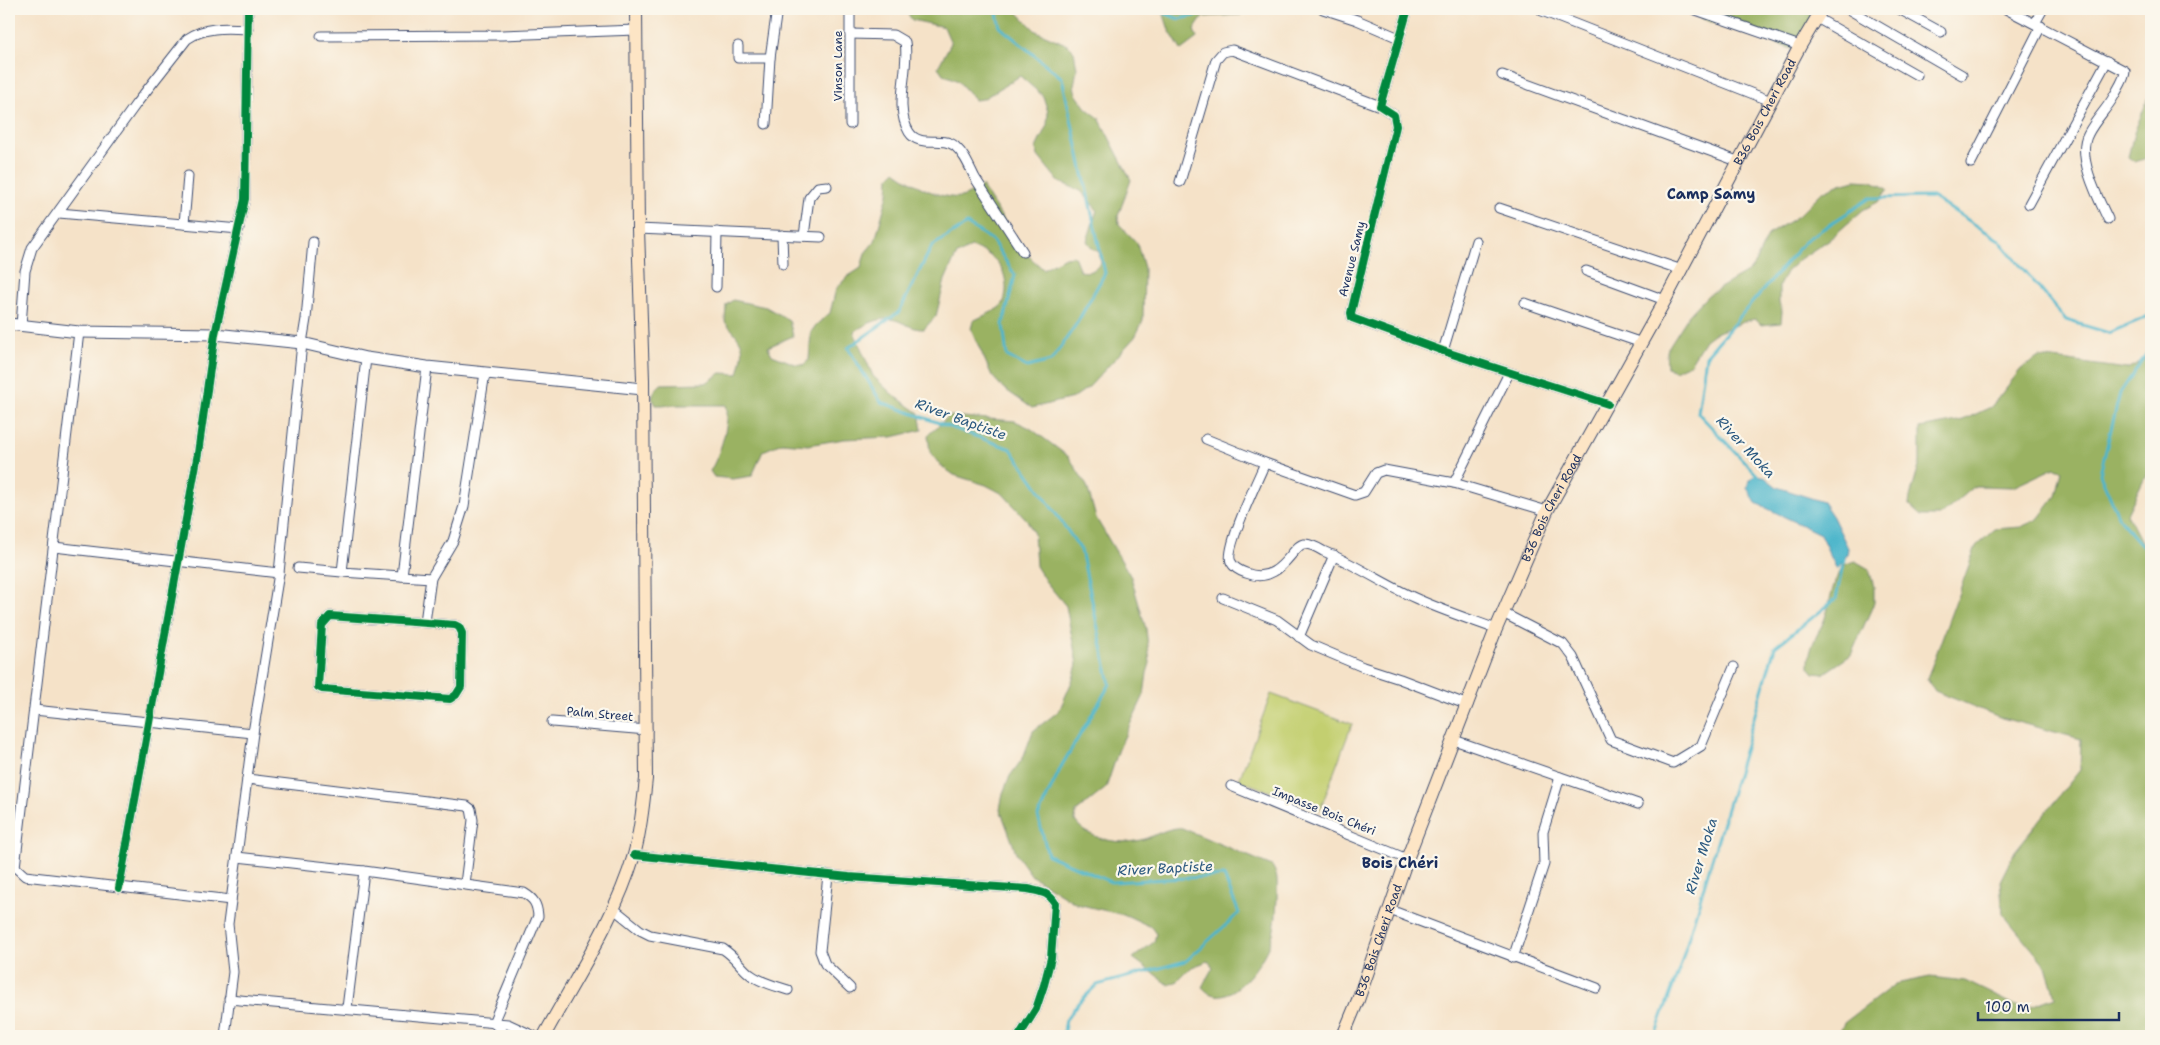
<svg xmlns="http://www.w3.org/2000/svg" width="2160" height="1045" viewBox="0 0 2160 1045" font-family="'Shantell Sans',sans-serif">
<rect width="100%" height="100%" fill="#fbf7ec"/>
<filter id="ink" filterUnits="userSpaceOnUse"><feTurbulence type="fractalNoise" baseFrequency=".02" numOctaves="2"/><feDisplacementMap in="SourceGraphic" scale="10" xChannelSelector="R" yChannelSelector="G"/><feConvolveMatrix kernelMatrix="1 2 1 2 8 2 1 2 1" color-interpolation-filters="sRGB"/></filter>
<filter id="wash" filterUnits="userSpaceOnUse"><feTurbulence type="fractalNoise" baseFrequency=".0096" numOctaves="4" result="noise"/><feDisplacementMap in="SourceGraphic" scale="20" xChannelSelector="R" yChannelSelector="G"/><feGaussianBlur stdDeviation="1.12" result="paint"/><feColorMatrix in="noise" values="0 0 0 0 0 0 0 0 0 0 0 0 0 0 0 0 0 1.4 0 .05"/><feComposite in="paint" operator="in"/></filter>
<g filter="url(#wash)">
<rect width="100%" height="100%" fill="#f5e2c8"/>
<polygon fill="#c3cf70" stroke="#6f7f67" points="1271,694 1352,724 1320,810 1239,780"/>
<g fill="#9ab262" stroke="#5a7060">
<path d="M908,9h106l22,22 32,14 6,6 3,18 -3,17 2,8 10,14 13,10 32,62 -13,36 1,8 18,19 7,25 -1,53 -8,16 -46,50 -16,11 -41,10 -29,-20 -11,-12 -21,-47 2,-8c9,-5 21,-9 28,-15 4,-4 4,-10 5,-15 1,-24 -13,-38 -35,-44l-15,9 -11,24 -9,36 -12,13c-13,1 -22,-9 -34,-10 -13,-1 -26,6 -36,13l19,44 19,18 27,19 3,17 -30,7 -48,2 -36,6 -26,-2 -19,8 -11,25 -19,3 -19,-2 -4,-6c9,-14 21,-50 16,-66h-70l-4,-7 3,-8 6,-6 45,-1 15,-10 17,1c7,-28 8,-29 -13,-52l1,-17 7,-5 33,7 23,13 4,16 -25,11 4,8 23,9 8,1 6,-5 2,-28 5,-7 14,-12 6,-24 11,-12 14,-9 4,-15 10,-12 13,-47 1,-17 6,-6c16,12 45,29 66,26 7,-1 15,-8 21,-11l42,66 19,17 22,-12 9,-1 6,15c10,2 14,0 21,-8l-2,-11 -7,-4 -5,-7 10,-31 -16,-19 -22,-9 -21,-26 -2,-8 11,-23 1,-13 -5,-16 -23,-20 -37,23 -8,1 -17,-19 -15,-7 -5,-7 13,-24 -7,-16 -32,-7 -4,-6z"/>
<polygon points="1162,9 1243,9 1241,15 1203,17 1194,30 1197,38 1181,50 1169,30"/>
<polygon points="1680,9 1820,9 1798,51 1710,22"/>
<polygon points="2151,87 2151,154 2144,159 2135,162 2128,157 2134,133 2149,96"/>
<polygon points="1855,180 1872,181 1888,189 1878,202 1863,210 1830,239 1800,259 1786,272 1779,286 1779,303 1782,311 1781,323 1761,325 1755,319 1746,321 1713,334 1705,340 1690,364 1674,371 1667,367 1666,351 1689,315 1708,295 1751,270 1769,234 1798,216 1822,192 1840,184"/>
<polygon points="2151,356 2151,464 2127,514 2142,543 2151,551 2151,1036 1837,1036 1844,1023 1895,984 1930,977 1965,981 2023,1009 2055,997 2046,966 2003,914 2000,881 2015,851 2080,770 2081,739 2002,718 1935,691 1927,679 1976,546 1995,529 2021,527 2038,519 2056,496 2062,470 2054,468 2013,487 1975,486 1940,516 1921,516 1909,505 1910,497 1920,463 1920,428 1963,420 1991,407 2021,369 2039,357 2127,369"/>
<path d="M949,416l66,5 15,7 39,29 18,29 9,32 35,59 15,52 4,34 -3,10 -3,22 -24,51 -14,42 -30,24 -1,9c13,19 47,25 69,18 13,-4 24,-12 38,-11l90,38c7,10 5,20 5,33 -1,14 -1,28 -6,41 -7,22 -44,76 -69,47l11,-20 -5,-6 -16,6 -14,14 -9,4 -36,-27 21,-16 2,-8 -5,-7 -23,-11 -51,-12 -45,-28 -15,-21 -17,-46 3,-16 7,-17 13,-18 10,-27 26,-20 14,-32 4,-15 -11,-58 -20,-24 -10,-16 -2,-32 -7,-14 -24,-26 -17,-9 -32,-10 -14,-10 -10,-13 -2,-17z"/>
<path d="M1855,561l14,8 5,18v16l-23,52 -28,19 -9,-1 -5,-6c-1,-24 12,-34 18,-55 4,-14 6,-31 15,-44 4,-5 7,-5 13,-7z"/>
</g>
<polygon fill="#4db6cb" stroke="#347294" points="1755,475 1763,476 1777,487 1823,502 1833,517 1848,548 1847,555 1837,570 1820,534 1756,503 1747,488 1749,480"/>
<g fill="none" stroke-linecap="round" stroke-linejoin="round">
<g stroke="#4db6cb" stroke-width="3">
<polyline points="996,9 1000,27 1062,78 1105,273 1077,323 1051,361 1027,367 1007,356 1003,325 1015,275 992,240 967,224 932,246 899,312 848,348 881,402 1011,449 1081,550 1110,684 1062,765 1038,816 1048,855 1111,882 1224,876 1239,913 1186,961 1097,985 1077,1004 1066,1020 1063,1036"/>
<polyline points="1155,9 1179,19 1213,12 1213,9"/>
<polyline points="2151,347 2120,393 2100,474 2120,520 2151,556"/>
<polyline points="1760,478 1698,413 1706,356 1806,240 1870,198 1932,197 1999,240 2066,320 2109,333 2151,315"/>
<polyline points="1655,1036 1680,967 1775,647 1836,599 1844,559 1842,556"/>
</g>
</g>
</g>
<g filter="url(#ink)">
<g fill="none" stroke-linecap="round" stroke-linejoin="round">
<defs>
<g id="minor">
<polyline points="1323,9 1357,20 1399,38"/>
<polyline points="1408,9 1380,106 1394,115 1396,126 1351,313 1352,318 1443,351 1608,404"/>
<polyline points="1693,9 1800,46"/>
<polyline points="1848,9 1962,75"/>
<polyline points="1899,9 1941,32"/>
<path d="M2006,9l119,62c0,8 -7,17 -11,25 -7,13 -19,24 -26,38 -12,22 10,64 20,85"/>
<polyline points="1542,11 1771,101"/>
<polyline points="1817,18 1917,75"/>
<polyline points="2035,23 2043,9"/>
<path d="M850,34l43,1 12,7c5,29 -12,63 4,90 11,17 32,3 46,14 10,9 14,20 20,32 16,25 32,49 48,74"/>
<polyline points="321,36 502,35 636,30"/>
<polyline points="738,46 738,58 770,58"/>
<polyline points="1502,75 1740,162"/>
<polyline points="766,124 770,58 777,9"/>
<polyline points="850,124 850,9"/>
<polyline points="1971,163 2041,26"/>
<polyline points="1180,182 1216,60 1223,52 1232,50 1380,106"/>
<polyline points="2029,204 2107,61"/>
<polyline points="1499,208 1682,270"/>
<polyline points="59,213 239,229"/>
<polyline points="184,224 188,176"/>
<polyline points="638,229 821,237"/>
<polyline points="782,235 783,264"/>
<polyline points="804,236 809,198 818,187 827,186"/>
<polyline points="1586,271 1665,300"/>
<polyline points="716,287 717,232"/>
<polyline points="1525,303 1642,343"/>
<path d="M21,326l4,-55 7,-23 104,-144 51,-65c18,-13 40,-11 61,-10"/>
<polyline points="79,332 15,867 25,876 231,900"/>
<polyline points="1443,351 1476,241"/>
<polyline points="366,358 342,572 431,578"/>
<polyline points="1206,439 1265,463 1355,495 1364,492 1376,473 1384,470 1454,483 1547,511"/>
<path d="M1265,463c-7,16 -41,87 -34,99 3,6 9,9 15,11 35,14 47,-31 59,-29 6,0 13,4 18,7 32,13 60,33 92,47 26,12 54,21 81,31"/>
<polyline points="1454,483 1509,373"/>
<polyline points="54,547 279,573"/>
<polyline points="298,568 342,572"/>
<polyline points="402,576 427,367"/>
<polyline points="1223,598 1277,620 1311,645 1363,667 1400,679 1468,705"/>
<polyline points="1503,613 1563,644 1573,657 1611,740 1673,763 1701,746 1734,667"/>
<polygon points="330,616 455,625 459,627 462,633 461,687 456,695 450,699 322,689 318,687 322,625"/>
<polyline points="425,622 431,578 453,541 464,506 485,373"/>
<polyline points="1299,637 1334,555"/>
<polyline points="34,710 253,733"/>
<polyline points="552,722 647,730"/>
<polyline points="1454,740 1638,804"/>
<polyline points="247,779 467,806 471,809 473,820 465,884"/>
<polyline points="1231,786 1407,859"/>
<path d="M634,855l215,22 179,12c12,3 21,3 27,14l-4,55 -7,27 -8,24 -17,27"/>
<path d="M237,857l127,14 160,22c10,6 13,11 14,23l-45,107"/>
<polyline points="828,875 820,951 825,964 850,988"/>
<polyline points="119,888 198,453 215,334 245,199 248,9"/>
<path d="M614,909l26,21 10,5 73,14c13,8 17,18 28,26 11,8 25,11 37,15"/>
<polyline points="1390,910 1597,988"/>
<polyline points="1513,958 1544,864 1543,832 1560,777"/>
<polyline points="229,999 508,1024 534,1036"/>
<polyline points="347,1008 364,871"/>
<polyline points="494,1023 504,1033 514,1036"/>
<polyline points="225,1036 233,972 228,924 253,733 279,573 302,343 306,319 313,242"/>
</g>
<polyline id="tertiary" points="9,324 79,332 215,334 302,343 366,358 427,367 643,389"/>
<g id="secondary">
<path d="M544,1036c32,-59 71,-117 90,-181 7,-25 9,-50 12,-76l-3,-399 -5,-151 -2,-220"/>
<path id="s1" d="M1343,1036l15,-36 49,-141 89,-230 51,-118 118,-211 135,-254 22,-37"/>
</g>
</defs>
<use href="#minor" stroke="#3c4a6e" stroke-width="11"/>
<use href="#tertiary" stroke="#3c4a6e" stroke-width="13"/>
<use href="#secondary" stroke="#3c4a6e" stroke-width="14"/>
<use href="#minor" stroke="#fff" stroke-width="9"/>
<use href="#tertiary" stroke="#fff" stroke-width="11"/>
<use href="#secondary" stroke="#fde5c5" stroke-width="12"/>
<defs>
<g id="cycleway">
<polyline points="1408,9 1380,106 1394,115 1396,126 1351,313 1352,318 1443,351 1608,404"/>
<polygon points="330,616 455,625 459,627 462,633 461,687 456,695 450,699 322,689 318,687 322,625"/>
<path d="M634,855l215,22 179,12c12,3 21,3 27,14l-4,55 -7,27 -8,24 -17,27"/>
<polyline points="119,888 198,453 215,334 245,199 248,9"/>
</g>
</defs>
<use href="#cycleway" stroke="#fbf7ec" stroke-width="11"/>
<use href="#cycleway" stroke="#00873e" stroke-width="8"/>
</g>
</g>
<g text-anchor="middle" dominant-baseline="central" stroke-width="4.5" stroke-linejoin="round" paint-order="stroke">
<g font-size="12" fill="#1b2f5e" stroke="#fbf7ec">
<text transform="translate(838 66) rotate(-90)">Vinson Lane</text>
<text stroke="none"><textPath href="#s1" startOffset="1018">B36 Bois Cheri Road</textPath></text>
<text transform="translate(1352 259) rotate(-76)">Avenue Samy</text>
<text stroke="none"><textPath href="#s1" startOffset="568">B36 Bois Cheri Road</textPath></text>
<text transform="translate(600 714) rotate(5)">Palm Street</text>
<text transform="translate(1324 811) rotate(22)">Impasse Bois Chéri</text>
<text stroke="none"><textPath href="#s1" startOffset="102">B36 Bois Cheri Road</textPath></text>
</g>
<g font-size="14" font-style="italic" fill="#2a587f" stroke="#fbf7ec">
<text transform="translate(961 419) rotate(20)">River Baptiste</text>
<text transform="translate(1746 447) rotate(47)">River Moka</text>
<text transform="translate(1701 856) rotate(-73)">River Moka</text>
<text transform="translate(1165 868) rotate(-3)">River Baptiste</text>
</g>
<g font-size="15" font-weight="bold" fill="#1b2f5e" stroke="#fbf7ec">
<text x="1711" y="194">Camp Samy</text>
<text x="1400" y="863">Bois Chéri</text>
</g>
</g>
<rect width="2160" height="1045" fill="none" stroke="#fbf7ec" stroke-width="30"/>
<path d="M1978 1012v8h141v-8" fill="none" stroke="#1b2f5e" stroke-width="2.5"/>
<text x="1985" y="1012" font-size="15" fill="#1b2f5e" stroke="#fbf7ec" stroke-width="4" paint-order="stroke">100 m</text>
</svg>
